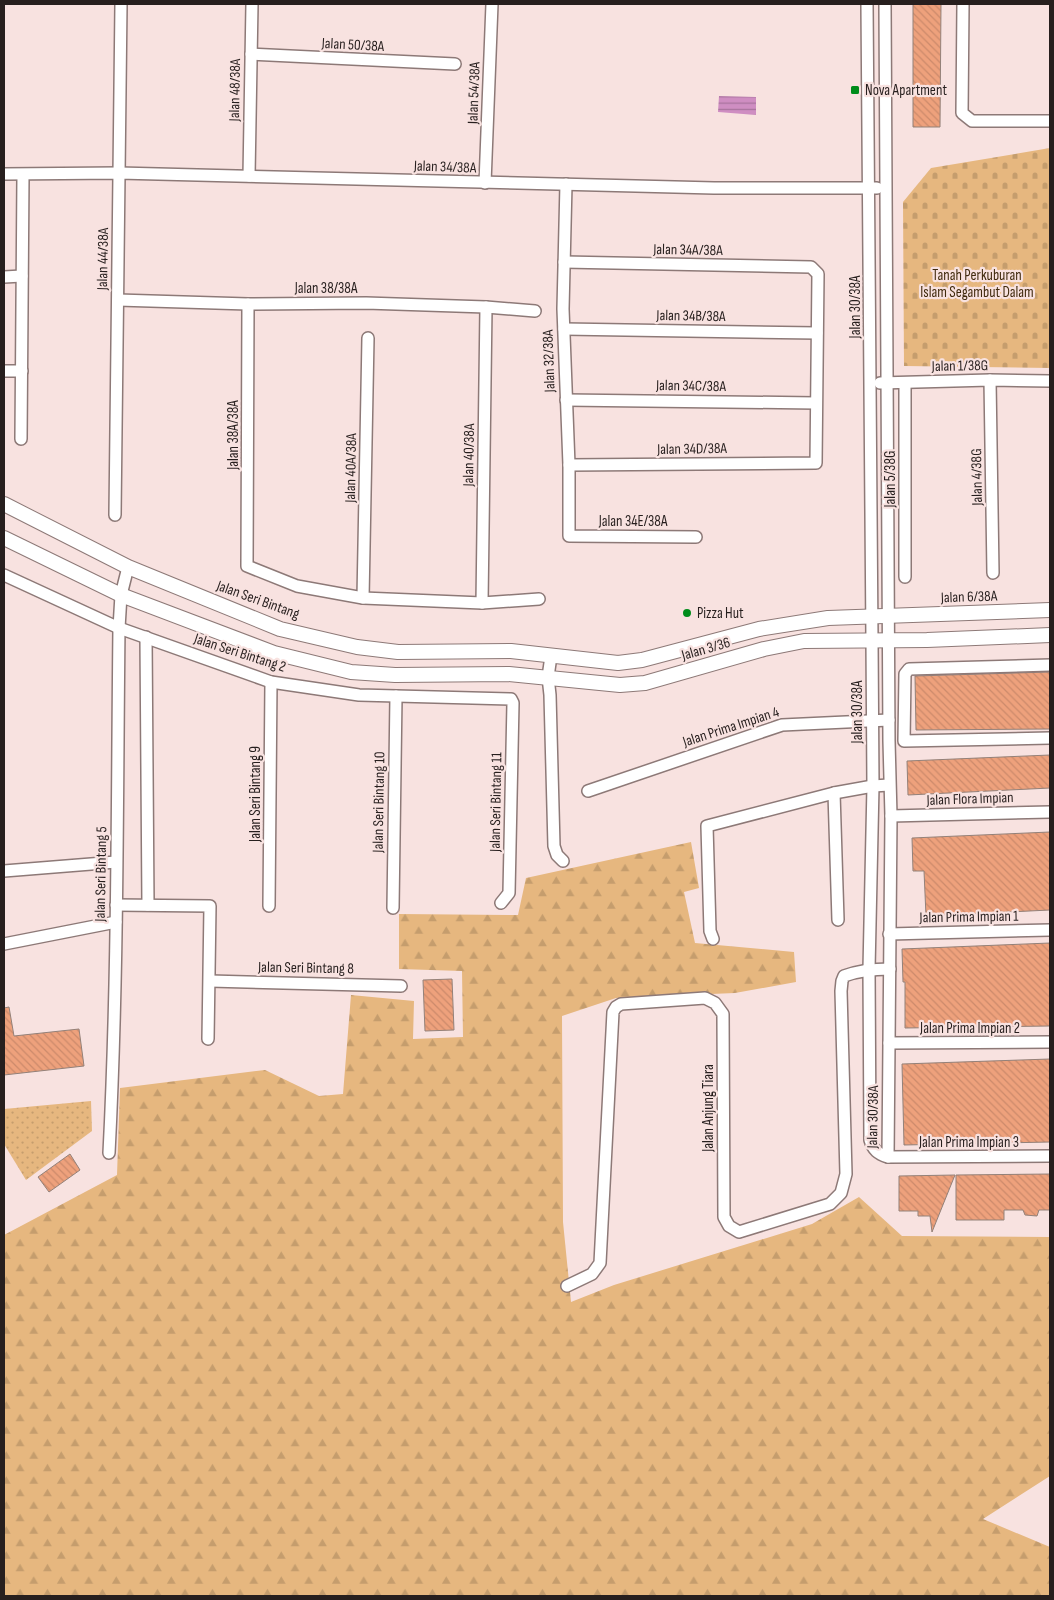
<svg xmlns="http://www.w3.org/2000/svg" width="1054" height="1600" viewBox="0 0 1054 1600" font-family="'Sofia Sans Condensed',sans-serif">
<defs>
<pattern id="forest-firs" width="22" height="20" patternUnits="userSpaceOnUse" patternTransform="scale(1.25)"><rect width="22" height="20" fill="#e6b77f"/><path d="M5 1l3.5 6h-7zM16 11l3.5 6h-7z" fill="#c59d6d"/></pattern>
<pattern id="cemetery-stones" width="16" height="16" patternUnits="userSpaceOnUse" patternTransform="scale(1.25)"><rect width="16" height="16" fill="#e6b77f"/><path d="M2 7V4a2 2 0 0 1 4 0v3zM10 15v-3a2 2 0 0 1 4 0v3z" fill="#c59d6d"/></pattern>
<pattern id="park-dots" width="8" height="8" patternUnits="userSpaceOnUse" patternTransform="scale(1.25)"><rect width="8" height="8" fill="#e6b77f"/><path d="M2 2h.1M6 6h.1" fill="none" stroke="#c59d6d" stroke-width="1.8" stroke-linecap="round"/></pattern>
<pattern id="water-rules" width="6" height="5" patternUnits="userSpaceOnUse" patternTransform="scale(1.25)"><rect width="6" height="5" fill="#cf8ec2"/><path d="M0 2.5h6" fill="none" stroke="#a8739d"/></pattern>
<pattern id="building-back-hatch" width="6" height="6" patternUnits="userSpaceOnUse" patternTransform="scale(1.25)"><rect width="6" height="6" fill="#eea17c"/><path d="M-1 5l2 2M0 0l6 6M5-1l2 2" fill="none" stroke="#cc8a6b"/></pattern>
</defs>
<rect width="100%" height="100%" fill="#f8e2e0"/>
<polygon fill="url(#forest-firs)" points="691,842 699,888 684,892 695,943 794,952 796,982 735,993 616,998 562,1016 563,1222 571,1302 614,1285 812,1224 859,1197 902,1236 1050,1237 1050,1476 983,1519 1050,1547 1050,1596 4,1596 4,1235 117,1175 120,1088 265,1070 319,1096 343,1094 351,995 414,1001 413,1039 463,1037 462,971 399,969 399,914 518,915 526,878"/>
<polygon fill="url(#cemetery-stones)" points="1050,148 1050,368 904,366 903,202 931,168"/>
<polygon fill="url(#park-dots)" points="91,1101 92,1131 26,1180 4,1144 4,1109"/>
<polygon fill="url(#water-rules)" points="719,96 756,97 756,115 718,112"/>
<g fill="url(#building-back-hatch)" stroke="#938179">
<polygon points="913,4 941,4 940,127 913,127"/>
<polygon points="1050,672 1050,729 916,730 915,676"/>
<polygon points="1050,755 1050,788 908,795 907,761"/>
<polygon points="1050,832 1050,910 926,916 924,871 913,871 912,838"/>
<polygon points="1050,943 1050,1026 905,1028 905,982 903,982 902,949"/>
<polygon points="452,979 454,1030 425,1031 423,980"/>
<polygon points="9,1007 14,1036 79,1029 84,1066 4,1075 4,1008"/>
<polygon points="1050,1059 1050,1142 904,1145 902,1064"/>
<polygon points="70,1154 80,1170 49,1192 38,1177"/>
<polygon points="1050,1174 1050,1210 1039,1210 1037,1216 1025,1215 1023,1210 1004,1210 1004,1220 956,1220 956,1175"/>
<polygon points="955,1175 932,1232 930,1216 918,1216 918,1211 899,1211 899,1176"/>
</g>
<g fill="none" stroke-linecap="round" stroke-linejoin="round">
<defs>
<g id="minor">
<path d="M867,4l5,636 1,146 -4,183 1,171c3,10 8,14 18,17l162,-1"/>
<polyline points="885,4 889,741 891,816 888,1157"/>
<polyline points="963,4 962,113 972,121 1050,121"/>
<polyline points="251,54 455,64"/>
<polyline points="4,174 119,173 714,188 877,188"/>
<polyline points="249,176 252,4"/>
<polyline points="485,183 492,4"/>
<polyline points="566,184 563,309 569,465 569,536 696,537"/>
<polyline points="564,262 811,267 818,274 816,463 569,465"/>
<polyline points="4,277 22,276"/>
<polyline points="118,300 248,304 366,303 486,307 535,311"/>
<polyline points="248,304 247,566 297,586 363,598 482,603 539,599"/>
<polyline points="564,329 817,333"/>
<polyline points="4,371 22,371"/>
<polyline points="990,380 993,573"/>
<polyline points="880,383 990,380 1050,381"/>
<polyline points="566,400 816,403"/>
<polyline points="21,439 23,175"/>
<polyline points="115,515 121,4"/>
<polyline points="4,575 119,628 271,682 359,695 511,699 513,703 509,893 501,903"/>
<polyline points="905,577 905,383"/>
<polyline points="363,598 368,338"/>
<polyline points="482,603 486,307"/>
<polyline points="146,637 148,905"/>
<polyline points="551,656 548,677 550,695 554,846 557,855 563,861"/>
<polyline points="1050,665 909,669 905,674 904,741 1050,738"/>
<polyline points="588,791 782,725 889,720"/>
<polyline points="834,793 838,920"/>
<polyline points="891,816 1050,812"/>
<polyline points="4,871 116,862"/>
<polyline points="116,905 210,906 208,1039"/>
<polyline points="269,906 271,682"/>
<polyline points="393,908 396,696"/>
<polyline points="889,934 1050,930"/>
<polyline points="713,939 710,931 707,826 834,793 873,786 889,785"/>
<polyline points="4,944 116,922"/>
<polyline points="210,981 401,986"/>
<polyline points="889,1043 1050,1042"/>
<path d="M109,1153c9,-175 8,-350 10,-525l2,-33 7,-28"/>
<path d="M567,1286l25,-12 8,-11 13,-251 3,-5 5,-3 84,-6 10,5 8,11 1,203 5,9 10,6 91,-28 11,-11 5,-19 -5,-183 1,-10 2,-5c16,-6 30,-7 46,-7"/>
</g>
<g id="tertiary">
<polyline points="4,504 128,567 280,629 357,647 398,652 511,651 618,663 642,660 759,629 828,618 1050,610"/>
<polyline points="4,538 121,595 274,653 351,672 395,675 509,674 620,685 645,683 764,649 804,641 927,640 1050,635"/>
</g>
</defs>
<use href="#minor" stroke="#8d7977" stroke-width="14"/>
<use href="#tertiary" stroke="#8d7977" stroke-width="16"/>
<use href="#minor" stroke="#fff" stroke-width="11"/>
<use href="#tertiary" stroke="#fff" stroke-width="14"/>
</g>
<g fill="#008c1b" stroke="#f8e2e0" stroke-width="2">
<rect x="850" y="85" width="10" height="10" rx="2.5"/>
<circle cx="687" cy="613" r="5"/>
</g>
<g text-anchor="middle" dominant-baseline="central" stroke-width="4.5" stroke-linejoin="round" paint-order="stroke">
<g font-size="15" fill="#271f1e" stroke="#f8e2e0">
<text transform="translate(353 45) rotate(3)">Jalan 50/38A</text>
<text transform="translate(235 90) rotate(-89)">Jalan 48/38A</text>
<text transform="translate(474 93) rotate(-88)">Jalan 54/38A</text>
<text transform="translate(445 167) rotate(2)">Jalan 34/38A</text>
<text transform="translate(688 250) rotate(1)">Jalan 34A/38A</text>
<text transform="translate(103 259) rotate(-89)">Jalan 44/38A</text>
<text x="326" y="288">Jalan 38/38A</text>
<text transform="translate(855 307) rotate(-90)">Jalan 30/38A</text>
<text transform="translate(691 316) rotate(1)">Jalan 34B/38A</text>
<text transform="translate(549 361) rotate(-92)">Jalan 32/38A</text>
<text transform="translate(960 366) rotate(-1)">Jalan 1/38G</text>
<text transform="translate(691 386) rotate(1)">Jalan 34C/38A</text>
<text transform="translate(233 435) rotate(-90)">Jalan 38A/38A</text>
<text transform="translate(692 449) rotate(-1)">Jalan 34D/38A</text>
<text transform="translate(469 455) rotate(-89)">Jalan 40/38A</text>
<text transform="translate(351 468) rotate(-89)">Jalan 40A/38A</text>
<text transform="translate(977 477) rotate(-91)">Jalan 4/38G</text>
<text transform="translate(890 479) rotate(-90)">Jalan 5/38G</text>
<text x="633" y="521">Jalan 34E/38A</text>
<text transform="translate(969 597) rotate(-2)">Jalan 6/38A</text>
<text transform="translate(258 600) rotate(20)">Jalan Seri Bintang</text>
<text transform="translate(706 649) rotate(-16)">Jalan 3/36</text>
<text transform="translate(240 653) rotate(18)">Jalan Seri Bintang 2</text>
<text transform="translate(857 712) rotate(-90)">Jalan 30/38A</text>
<text transform="translate(731 727) rotate(-18)">Jalan Prima Impian 4</text>
<text transform="translate(255 794) rotate(-90)">Jalan Seri Bintang 9</text>
<text transform="translate(970 799) rotate(-2)">Jalan Flora Impian</text>
<text transform="translate(379 802) rotate(-89)">Jalan Seri Bintang 10</text>
<text transform="translate(496 802) rotate(-89)">Jalan Seri Bintang 11</text>
<text transform="translate(101 874) rotate(-89)">Jalan Seri Bintang 5</text>
<text transform="translate(969 917) rotate(-1)">Jalan Prima Impian 1</text>
<text transform="translate(306 968) rotate(1)">Jalan Seri Bintang 8</text>
<text x="970" y="1028">Jalan Prima Impian 2</text>
<text transform="translate(708 1108) rotate(-90)">Jalan Anjung Tiara</text>
<text transform="translate(873 1117) rotate(-89)">Jalan 30/38A</text>
<text x="969" y="1142">Jalan Prima Impian 3</text>
</g>
<g font-size="15" fill="#271f1e" stroke="#f8e2e0" text-anchor="start">
<text x="865" y="90">Nova Apartment</text>
<text x="697" y="613">Pizza Hut</text>
</g>
<g font-size="15" fill="#402a0d" stroke="#f8e2e0">
<text x="977" y="275">Tanah Perkuburan<tspan x="977" dy="17">Islam Segambut Dalam</tspan></text>
</g>
</g>
<rect width="1054" height="1600" fill="none" stroke="#271f1e" stroke-width="10"/>
</svg>
